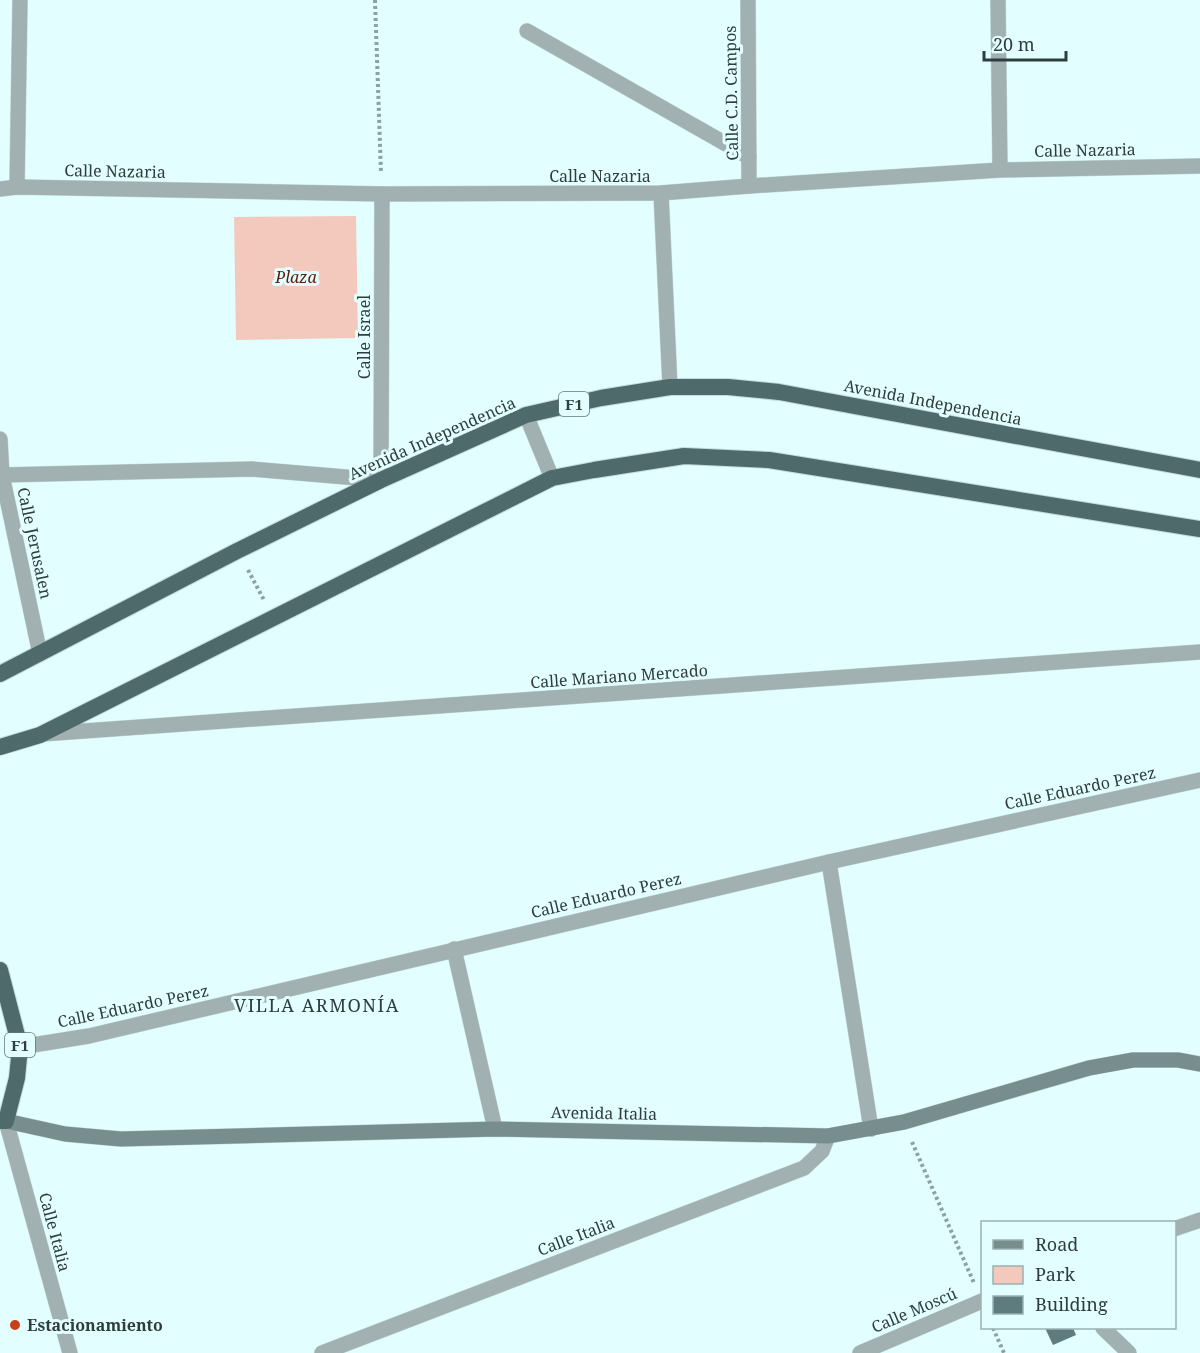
<svg xmlns="http://www.w3.org/2000/svg" width="1200" height="1353" viewBox="0 0 1200 1353" font-family="'Noto Serif',serif">
<rect width="100%" height="100%" fill="#e2fefe"/>
<polygon fill="#f4c9bd" points="356,216 358,338 236,340 234,217"/>
<polygon fill="#5e7c7d" points="1045,1328 1073,1328 1076,1335 1053,1345"/>
<g fill="none" stroke-linecap="round" stroke-linejoin="round">
<defs>
<g id="minor">
<polyline points="748,0 749,186"/>
<polyline points="998,0 1000,170"/>
<polyline points="527,31 749,157"/>
<polyline points="17,187 20,0"/>
<polyline points="0,189 17,187 382,194 661,193 749,186 1000,170 1200,166"/>
<polyline points="661,193 670,387"/>
<polyline points="526,415 552,478"/>
<polyline points="0,439 2,475 40,654"/>
<polyline points="2,475 252,469 381,480 382,194"/>
<polyline points="42,734 1200,652"/>
<polyline points="829,862 871,1129"/>
<polyline points="454,949 495,1129"/>
<polyline points="20,1047 89,1036 829,862 1200,780"/>
<polyline points="6,1121 70,1353"/>
<polyline points="1174,1229 1200,1220"/>
<polyline points="1103,1328 1129,1353"/>
<polyline points="322,1353 804,1168 822,1151 828,1136"/>
<polyline points="860,1353 982,1301"/>
</g>
<polyline id="secondary" points="6,1121 65,1134 121,1139 495,1129 828,1136 904,1122 1089,1068 1133,1060 1178,1060 1200,1064"/>
<g id="trunk">
<polyline points="0,674 237,551 381,480 526,415 601,398 670,387 728,387 779,392 1200,470"/>
<polyline points="0,747 40,735 552,478 594,470 684,456 769,460 1200,529"/>
<polyline points="0,970 20,1047 17,1078 6,1121 0,1121"/>
</g>
</defs>
<use href="#minor" stroke="#c2dbdb" stroke-width="16"/>
<use href="#secondary" stroke="#c2dbdb" stroke-width="16"/>
<use href="#trunk" stroke="#c2dbdb" stroke-width="18"/>
<g stroke="#8ca1a1" stroke-width="4" stroke-dasharray="3 3" stroke-linecap="butt">
<polyline points="375,0 381,173"/>
<polyline points="248,570 264,600"/>
<polyline points="912,1142 974,1283"/>
<polyline points="993,1328 1004,1353"/>
</g>
<use href="#minor" stroke="#a1b0b0" stroke-width="15"/>
<use href="#secondary" stroke="#788d8d" stroke-width="15"/>
<use href="#trunk" stroke="#4e6a6a" stroke-width="16"/>
</g>
<circle fill="#c94018" stroke="#e2fefe" stroke-width="2" cx="15" cy="1325" r="6"/>
<g text-anchor="middle" dominant-baseline="central" stroke-width="6" stroke-linejoin="round" paint-order="stroke">
<g fill="#e2fefe" stroke="#657777" stroke-width="1.5">
<rect x="559" y="392" width="30" height="24" rx="4.5"/>
<rect x="5" y="1033" width="30" height="24" rx="4.5"/>
</g>
<g font-size="15" font-weight="bold" fill="#2f3d3d">
<text x="574" y="404">F1</text>
<text x="20" y="1045">F1</text>
</g>
<g font-size="16" fill="#2f3d3d" stroke="#e2fefe">
<text transform="translate(731 93) rotate(-91)">Calle C.D. Campos</text>
<text transform="translate(1085 150) rotate(-1)">Calle Nazaria</text>
<text transform="translate(115 171) rotate(1)">Calle Nazaria</text>
<text x="600" y="176">Calle Nazaria</text>
<text transform="translate(364 337) rotate(-90)">Calle Israel</text>
<text transform="translate(933 402) rotate(11)">Avenida Independencia</text>
<text transform="translate(432 438) rotate(-24)">Avenida Independencia</text>
<text transform="translate(35 543) rotate(78)">Calle Jerusalen</text>
<text transform="translate(619 676) rotate(-4)">Calle Mariano Mercado</text>
<text transform="translate(1080 788) rotate(-12)">Calle Eduardo Perez</text>
<text transform="translate(606 895) rotate(-13)">Calle Eduardo Perez</text>
<text transform="translate(133 1006) rotate(-12)">Calle Eduardo Perez</text>
<text transform="translate(604 1113) rotate(1)">Avenida Italia</text>
<text transform="translate(55 1232) rotate(75)">Calle Italia</text>
<text transform="translate(576 1236) rotate(-21)">Calle Italia</text>
<text transform="translate(914 1310) rotate(-23)">Calle Moscú</text>
</g>
<g font-size="16" font-style="italic" fill="#5d1c0a" stroke="#e2fefe">
<text x="296" y="277">Plaza</text>
</g>
<g font-size="16" font-weight="bold" fill="#2f3d3d" stroke="#e2fefe" text-anchor="start">
<text x="27" y="1325">Estacionamiento</text>
</g>
<g font-size="18" letter-spacing="1.5" fill="#2f3d3d" stroke="#e2fefe">
<text x="317" y="1005">VILLA ARMONÍA</text>
</g>
</g>
<rect x="981" y="1221" width="195" height="108" fill="#e2fefe" stroke="#9ab1b1" stroke-width="1.5"/>
<rect x="993" y="1240" width="30" height="9" fill="#788d8d" stroke="#9ab1b1" stroke-width="1.5"/>
<text x="1035" y="1251" font-size="18" fill="#2f3d3d">Road</text>
<rect x="993" y="1266" width="30" height="18" fill="#f4c9bd" stroke="#9ab1b1" stroke-width="1.5"/>
<text x="1035" y="1281" font-size="18" fill="#2f3d3d">Park</text>
<rect x="993" y="1296" width="30" height="18" fill="#5e7c7d" stroke="#9ab1b1" stroke-width="1.5"/>
<text x="1035" y="1311" font-size="18" fill="#2f3d3d">Building</text>
<path d="M984 51v9h82v-9" fill="none" stroke="#2f3d3d" stroke-width="3"/>
<text x="993" y="51" font-size="18" fill="#2f3d3d" stroke="#e2fefe" stroke-width="4.5" paint-order="stroke">20 m</text>
</svg>
